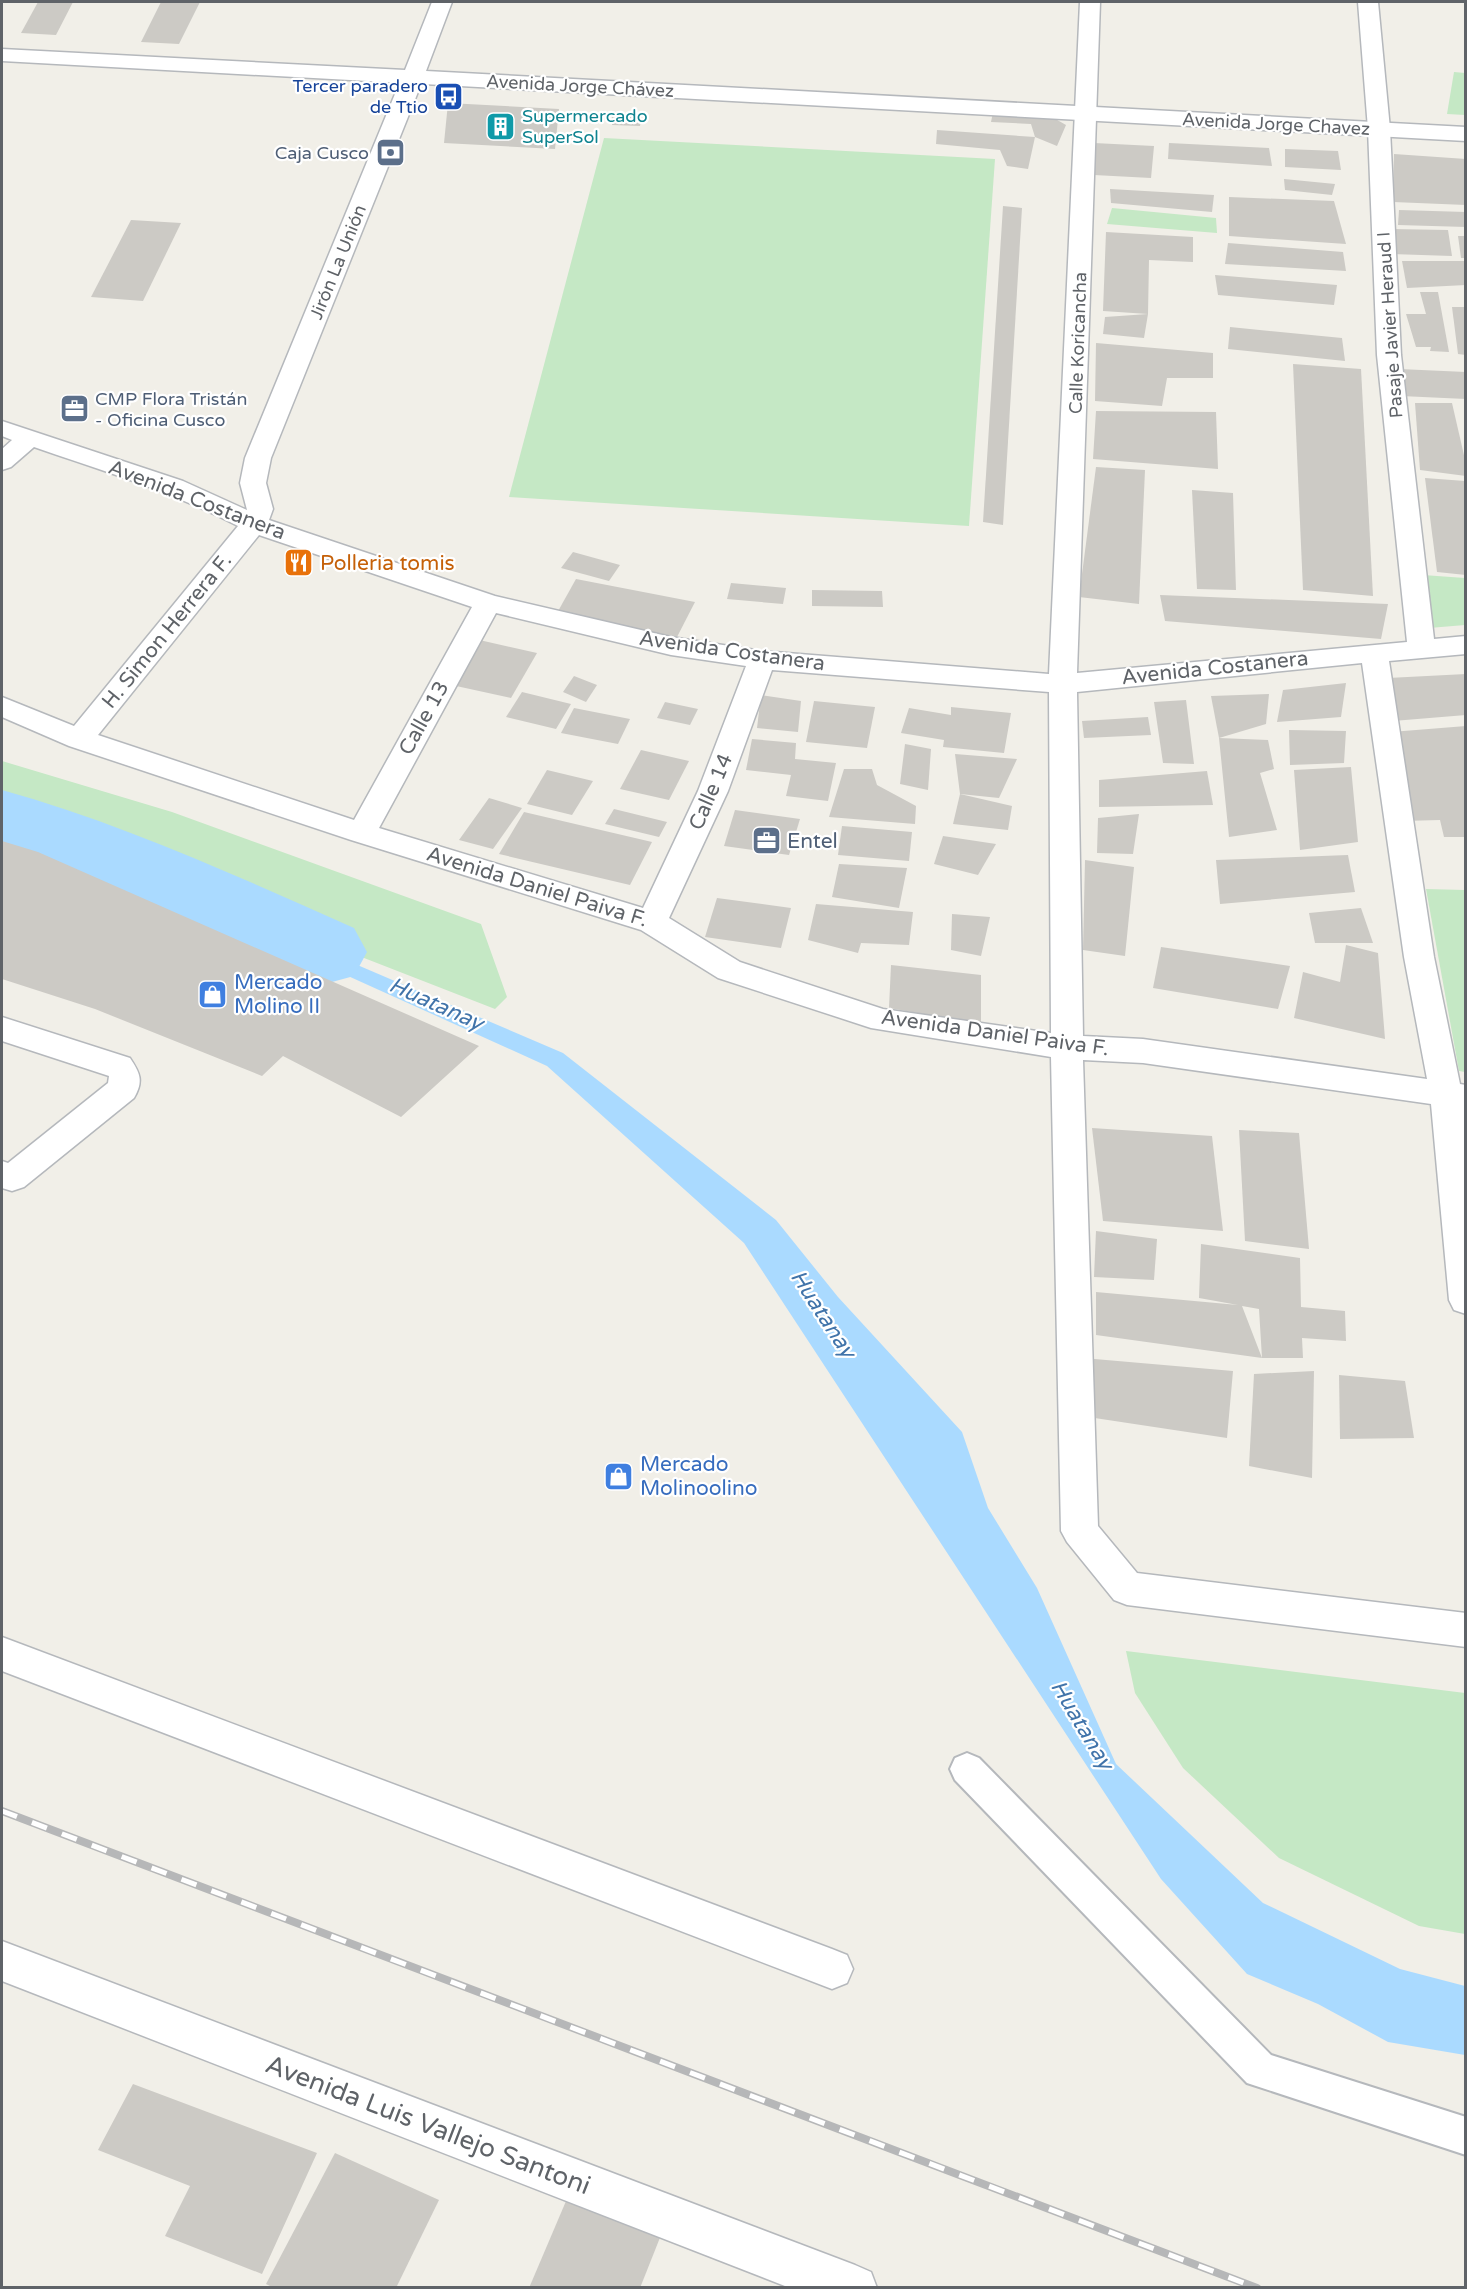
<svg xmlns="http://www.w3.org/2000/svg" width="1467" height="2289" viewBox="0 0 1467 2289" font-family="'Varela Round',sans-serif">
<rect width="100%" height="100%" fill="#f1efe8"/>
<g fill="#c5e8c5">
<polygon points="1454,72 1465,73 1465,115 1447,114"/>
<polygon points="604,138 995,159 969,526 509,497"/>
<polygon points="1112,208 1216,218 1217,233 1107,224"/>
<polygon points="1423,575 1465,578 1465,625 1429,628"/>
<polygon points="2,761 172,812 481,924 507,997 495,1009 323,942 179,874 67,830 2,810"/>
<polygon points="1426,889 1465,890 1465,1072 1459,1071"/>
<polygon points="1126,1651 1465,1693 1465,1934 1419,1926 1279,1858 1183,1768 1135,1693"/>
</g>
<polygon fill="#aadaff" points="2,813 563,1053 776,1220 838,1297 962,1432 988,1508 1037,1588 1116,1764 1263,1903 1400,1969 1465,1986 1465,2055 1388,2042 1318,2004 1247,1974 1161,1879 744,1243 547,1066 83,856 2,833"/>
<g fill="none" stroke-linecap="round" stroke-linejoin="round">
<path fill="#aadaff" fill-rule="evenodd" d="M2,790c122,34 237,87 352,138l13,24 -13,24 -33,9 -33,-9 -169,-79 -117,-44z"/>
</g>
<g fill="#cccac5" fill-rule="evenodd">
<polygon points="38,2 73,2 56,35 21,33"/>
<polygon points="161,2 200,2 179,44 141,42"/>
<polygon points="448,103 559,109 555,149 444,143"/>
<polygon points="993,112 1052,117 1066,125 1057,146 1035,137 1028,169 1007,166 1000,150 936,144 937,130 1035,137 1031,124 991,122"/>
<polygon points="612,113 642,113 640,126 612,125"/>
<polygon points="1094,143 1154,146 1151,178 1094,175"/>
<polygon points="1169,143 1269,148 1272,166 1168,159"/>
<polygon points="1285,149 1338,151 1341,170 1285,167"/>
<polygon points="1394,154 1466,159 1466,205 1393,202"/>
<polygon points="1284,179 1335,184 1332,195 1285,190"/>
<polygon points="1110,189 1214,195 1212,212 1111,203"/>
<polygon points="1229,197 1334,201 1346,244 1229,236"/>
<polygon points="1003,206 1022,208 1003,525 983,522"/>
<polygon points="1399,210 1466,212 1466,227 1398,225"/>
<polygon points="131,220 181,223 143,301 91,297"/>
<polygon points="1390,229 1448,230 1452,256 1391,254"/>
<polygon points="1106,232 1193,237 1193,262 1149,260 1148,314 1144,338 1103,334 1105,317 1148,314 1103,311"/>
<polygon points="1458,236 1466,236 1466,258 1461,258"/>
<polygon points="1228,243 1343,252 1346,271 1225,264"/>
<polygon points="1402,261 1466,261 1466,285 1407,288"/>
<polygon points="1215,275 1337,285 1334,305 1218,295"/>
<polygon points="1420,292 1438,292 1449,352 1430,351 1431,347 1416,347 1406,314 1426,314"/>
<polygon points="1452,307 1466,307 1466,355 1458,354"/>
<polygon points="1230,327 1342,338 1345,361 1228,349"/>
<polygon points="1096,343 1213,353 1213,378 1167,378 1162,406 1095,401"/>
<polygon points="1293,364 1361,369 1373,596 1303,590"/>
<polygon points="1399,369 1466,372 1466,399 1401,396"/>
<polygon points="1415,403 1452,403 1466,464 1466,476 1420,470"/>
<polygon points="1096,411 1216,412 1218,469 1093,459"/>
<polygon points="1096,467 1145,470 1139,604 1079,597"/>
<polygon points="1425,478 1465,481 1466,575 1437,572"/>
<polygon points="1192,490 1233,493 1236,590 1197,589"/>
<polygon points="573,552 620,565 609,581 561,568"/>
<polygon points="576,579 695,602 677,637 557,613"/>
<polygon points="731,583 786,588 783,604 727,599"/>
<polygon points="812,590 882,591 883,607 812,606"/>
<polygon points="1160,595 1388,604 1381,639 1165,621"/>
<polygon points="475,639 537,653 511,698 447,684"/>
<polygon points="1466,674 1466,715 1393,721 1388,678"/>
<polygon points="574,676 597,685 586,702 563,692"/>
<polygon points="1346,683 1341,717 1277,722 1283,690"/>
<polygon points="522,692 571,704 556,729 506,717"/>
<polygon points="1269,694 1266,724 1219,738 1211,696"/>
<polygon points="761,695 801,701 798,732 757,728"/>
<polygon points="1186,700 1194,764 1163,763 1154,702"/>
<polygon points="814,701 875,707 867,748 806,742"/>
<polygon points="665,702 698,709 690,725 657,718"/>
<polygon points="951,707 1011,713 1004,753 943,747 944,740 901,733 909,708 951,715"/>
<polygon points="574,708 630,719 618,744 561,733"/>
<polygon points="1148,717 1151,735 1084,738 1082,721"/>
<polygon points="1466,726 1466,837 1444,837 1440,820 1403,821 1391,732"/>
<polygon points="1289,730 1346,731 1344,763 1290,765"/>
<polygon points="1219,738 1268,740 1274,769 1260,773 1277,830 1229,837"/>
<polygon points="752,739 796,743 795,759 836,763 828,801 786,796 791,775 746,770"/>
<polygon points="905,744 931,749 928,790 900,784"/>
<polygon points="641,750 689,761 669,800 620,789"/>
<polygon points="955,754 1017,759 999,798 960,794"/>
<polygon points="1351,767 1358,842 1300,850 1294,770"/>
<polygon points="844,769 872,769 877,785 916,806 915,824 829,817"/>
<polygon points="547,770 593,781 572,815 527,804"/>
<polygon points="1207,771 1213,805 1099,807 1099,780"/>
<polygon points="960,794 1012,806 1008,830 953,824"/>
<polygon points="489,798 522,808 493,849 459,840"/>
<polygon points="614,809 667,822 659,837 605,824"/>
<polygon points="735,810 800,819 789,855 724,846"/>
<polygon points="524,812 652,842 630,885 499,854"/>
<polygon points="1139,814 1133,854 1097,853 1098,818"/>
<polygon points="842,826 912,832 909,861 838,855"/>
<polygon points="943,836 996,844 978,875 934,864"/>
<polygon points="2,841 38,852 479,1046 401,1117 283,1056 262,1076 95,1009 2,979"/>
<polygon points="1348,855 1355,892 1220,904 1216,860"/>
<polygon points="1085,860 1134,867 1125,956 1083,950"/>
<polygon points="839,864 907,868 899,908 832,897"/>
<polygon points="717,898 791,908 781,948 705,937"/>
<polygon points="816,904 913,912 909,945 861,943 858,953 808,940"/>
<polygon points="1361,908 1373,943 1315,943 1309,913"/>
<polygon points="952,914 990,917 981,956 951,950"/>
<polygon points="1346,945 1378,953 1385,1039 1294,1018 1303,972 1340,982"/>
<polygon points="1161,947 1290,966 1278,1009 1153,988"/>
<polygon points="891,965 981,975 981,1024 889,1008"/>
<polygon points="1092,1128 1212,1136 1223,1231 1103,1221"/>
<polygon points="1239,1130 1299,1133 1309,1249 1245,1241"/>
<polygon points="1096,1231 1157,1239 1154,1280 1094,1277"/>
<path d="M1201,1244l99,14 1,49 44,4 1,30 -44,-3 1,20h-41l-166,-23v-43l142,13 -39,-7zM1242,1306l17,3 3,49z"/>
<polygon points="1083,1358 1233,1371 1227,1438 1088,1417"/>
<polygon points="1314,1371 1312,1478 1249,1466 1254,1374"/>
<polygon points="1339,1375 1405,1381 1414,1438 1340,1439"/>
<polygon points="133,2084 317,2153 262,2274 165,2236 190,2186 98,2150"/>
<polygon points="335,2153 439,2200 396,2288 274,2288 266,2284"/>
<polygon points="572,2187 665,2225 640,2288 529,2288"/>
</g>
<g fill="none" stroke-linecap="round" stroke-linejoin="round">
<defs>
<polygon id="service" points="967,1753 979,1758 1271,2055 1466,2117 1466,2155 1247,2083 955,1780 950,1769 955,1758"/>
<g id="minor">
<path d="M1080,2h20l-23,671 330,-31 -30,-287 -9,-226 -10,-127h20l12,127 11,226 33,284 32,-3v18l-77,7 45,296 26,127 6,1v229l-12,-4 -5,-10 -18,-196 -288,-41 -60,-3 15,466 39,47 329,40v34l-339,-42 -13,-5 -47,-58 -6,-11 -10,-474 -180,-29 -153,-50 -77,-48 -290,-90 -282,-94 -67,-29v-20l72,29 164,-200c-65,-34 -135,-55 -204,-79l-23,20 -9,3v-21l10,-9 -10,-4v-15l181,60 64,29 -7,-27 5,-25 157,-381 3,-5 8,-1 8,1 3,5 -153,381 -5,25 7,26 -4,11 226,76 176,41 91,14 287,23zM259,535l213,72 -118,213 -256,-85zM496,613l175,42 75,11 -48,125 -55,117 -264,-80zM1362,663l42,294 23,122 -284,-40 -60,-3 -6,-344zM772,670l277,22 2,341 -168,-24 -143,-47 -71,-44 59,-127z"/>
<path d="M2,1017l128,41c10,15 14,23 4,40l-110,89 -12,4 -10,-3v-27l6,2 100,-80 1,-7 -107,-35z"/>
<polygon points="2,1637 832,1949 847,1955 853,1969 847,1983 832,1989 2,1671"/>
</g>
<g id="tertiary">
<polygon points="432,2 452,2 426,71 1466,127 1466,141 2,61 2,49 405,70"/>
<polygon points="2,1941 855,2265 871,2272 877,2288 790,2288 2,1981"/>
</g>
</defs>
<use href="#service" stroke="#b5b8bc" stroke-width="4"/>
<use href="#minor" stroke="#b5b8bc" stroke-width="3"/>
<use href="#tertiary" stroke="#b5b8bc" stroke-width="3"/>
<use href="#service" fill="#fff" fill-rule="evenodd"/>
<use href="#minor" fill="#fff" fill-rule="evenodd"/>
<use href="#tertiary" fill="#fff" fill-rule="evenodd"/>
<defs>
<polyline id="rail" points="2,1811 1257,2288"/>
</defs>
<use href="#rail" stroke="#b6b7b8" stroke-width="8"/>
<use href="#rail" stroke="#fff" stroke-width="5" stroke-dasharray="16" stroke-linecap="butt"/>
</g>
<defs>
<symbol id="bus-square" viewBox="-11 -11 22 22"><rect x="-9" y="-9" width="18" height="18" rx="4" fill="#1a4fb4" stroke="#fff"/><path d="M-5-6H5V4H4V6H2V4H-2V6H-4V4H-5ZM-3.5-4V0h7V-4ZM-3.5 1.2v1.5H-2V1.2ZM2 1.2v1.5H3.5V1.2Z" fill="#fff"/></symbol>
<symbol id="building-square" viewBox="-11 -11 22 22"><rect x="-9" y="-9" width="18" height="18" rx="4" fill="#0f9aa8" stroke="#fff"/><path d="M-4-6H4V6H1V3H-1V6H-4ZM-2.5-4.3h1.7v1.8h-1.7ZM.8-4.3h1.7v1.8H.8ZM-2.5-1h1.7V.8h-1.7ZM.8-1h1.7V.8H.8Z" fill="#fff"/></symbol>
<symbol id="bank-square" viewBox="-11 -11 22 22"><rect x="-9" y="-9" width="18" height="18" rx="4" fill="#5c6f8a" stroke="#fff"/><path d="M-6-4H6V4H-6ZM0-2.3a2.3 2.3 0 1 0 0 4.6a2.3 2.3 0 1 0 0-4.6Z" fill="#fff"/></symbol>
<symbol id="office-square" viewBox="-11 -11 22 22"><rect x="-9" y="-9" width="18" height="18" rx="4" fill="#5c6f8a" stroke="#fff"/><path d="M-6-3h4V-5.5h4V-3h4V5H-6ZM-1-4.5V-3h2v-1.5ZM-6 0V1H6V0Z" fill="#fff"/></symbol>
<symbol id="restaurant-square" viewBox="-11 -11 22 22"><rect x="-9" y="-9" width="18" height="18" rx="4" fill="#e8710a" stroke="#fff"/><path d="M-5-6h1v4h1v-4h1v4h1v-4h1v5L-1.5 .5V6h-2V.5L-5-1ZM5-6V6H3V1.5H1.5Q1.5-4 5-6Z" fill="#fff"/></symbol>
<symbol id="shop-square" viewBox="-11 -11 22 22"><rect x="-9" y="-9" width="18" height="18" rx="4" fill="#3f7fe0" stroke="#fff"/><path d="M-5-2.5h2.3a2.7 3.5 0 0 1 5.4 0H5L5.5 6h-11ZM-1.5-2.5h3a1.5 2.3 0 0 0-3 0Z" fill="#fff"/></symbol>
</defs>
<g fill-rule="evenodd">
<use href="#bus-square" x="432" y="80" width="33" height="33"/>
<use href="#building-square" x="484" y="110" width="33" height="33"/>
<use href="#bank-square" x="374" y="136" width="33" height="33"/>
<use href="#office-square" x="58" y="392" width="33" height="33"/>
<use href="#restaurant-square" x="282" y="546" width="33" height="33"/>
<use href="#office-square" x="750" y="824" width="33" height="33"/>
<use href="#shop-square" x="196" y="978" width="33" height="33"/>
<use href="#shop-square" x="602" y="1460" width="33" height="33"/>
</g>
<g text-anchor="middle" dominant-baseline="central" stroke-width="4.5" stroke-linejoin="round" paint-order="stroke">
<g font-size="18" fill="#164399" stroke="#fff" text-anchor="end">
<text x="428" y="86">Tercer paradero<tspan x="428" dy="21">de Ttio</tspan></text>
</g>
<g font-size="18" fill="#5f6368" stroke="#fff">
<text transform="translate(580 86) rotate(3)">Avenida Jorge Chávez</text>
<text transform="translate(1276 124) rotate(3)">Avenida Jorge Chavez</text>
<text transform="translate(338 262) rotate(-68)">Jirón La Unión</text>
<text transform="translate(1390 325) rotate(-94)">Pasaje Javier Heraud I</text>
<text transform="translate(1078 343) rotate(-88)">Calle Koricancha</text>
</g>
<g font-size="18" fill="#0d838f" stroke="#fff" text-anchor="start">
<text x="522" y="116">Supermercado<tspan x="522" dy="21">SuperSol</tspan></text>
</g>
<g font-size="18" fill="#4e5e75" stroke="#fff" text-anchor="end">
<text x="369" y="153">Caja Cusco</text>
<text x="95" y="399" text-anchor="start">CMP Flora Tristán<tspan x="95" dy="21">- Oficina Cusco</tspan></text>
</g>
<g font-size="21" fill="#5f6368" stroke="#fff">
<text transform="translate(197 500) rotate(21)">Avenida Costanera</text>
<text transform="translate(167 631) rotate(-51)">H. Simon Herrera F.</text>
<text transform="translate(732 651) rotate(8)">Avenida Costanera</text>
<text transform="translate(1215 668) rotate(-6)">Avenida Costanera</text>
<text transform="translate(424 718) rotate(-61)">Calle 13</text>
<text transform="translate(711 792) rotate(-67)">Calle 14</text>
<text transform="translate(537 887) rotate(17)">Avenida Daniel Paiva F.</text>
<text transform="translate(995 1033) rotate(8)">Avenida Daniel Paiva F.</text>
</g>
<g font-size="21" fill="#c56008" stroke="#fff" text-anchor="start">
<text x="320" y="563">Polleria tomis</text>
</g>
<g font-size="21" fill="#4e5e75" stroke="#fff" text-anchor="start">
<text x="787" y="841">Entel</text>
</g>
<g font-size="21" fill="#366cbe" stroke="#fff" text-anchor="start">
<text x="234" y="982">Mercado<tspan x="234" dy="24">Molino II</tspan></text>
<text x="640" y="1464">Mercado<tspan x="640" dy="24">Molinoolino</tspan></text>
</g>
<g font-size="22" font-style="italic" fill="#4174aa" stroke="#fff">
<text transform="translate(436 1004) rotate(24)">Huatanay</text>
<text transform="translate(823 1314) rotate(57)">Huatanay</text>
<text transform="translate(1082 1725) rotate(59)">Huatanay</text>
</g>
<g font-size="26" fill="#5f6368" stroke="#fff">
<text transform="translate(428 2125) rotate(21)">Avenida Luis Vallejo Santoni</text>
</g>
</g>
<rect width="1467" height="2289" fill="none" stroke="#5f6368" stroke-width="6"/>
</svg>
